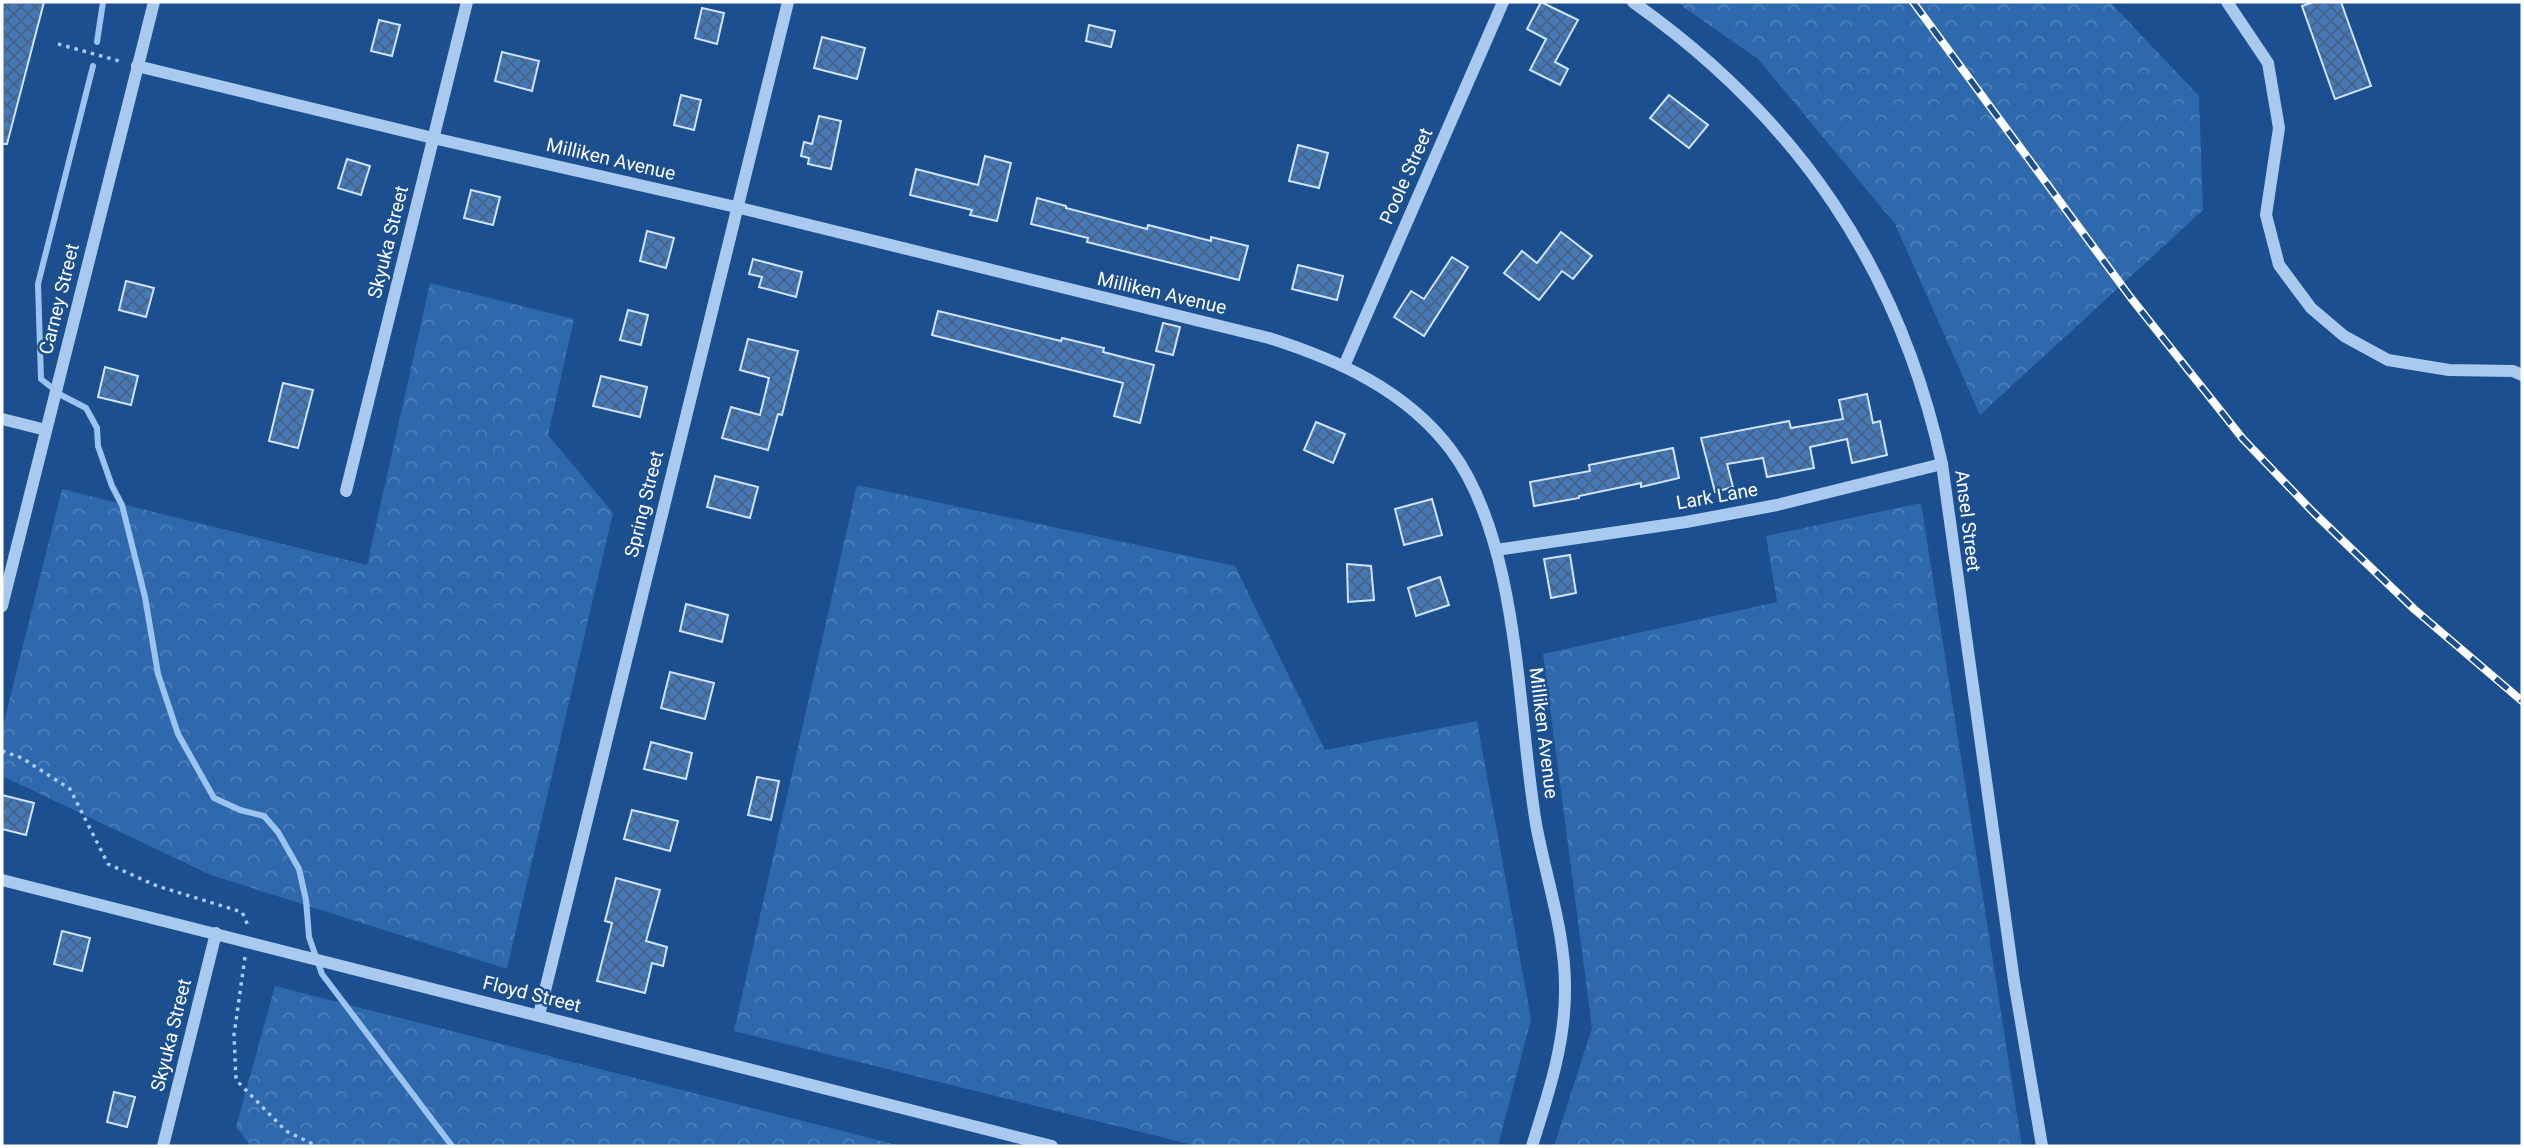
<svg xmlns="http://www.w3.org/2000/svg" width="2524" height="1148" viewBox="0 0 2524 1148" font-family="Roboto,sans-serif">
<defs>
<pattern id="forest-crowns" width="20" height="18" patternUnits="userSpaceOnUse" patternTransform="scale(1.75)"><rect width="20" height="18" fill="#2e69ad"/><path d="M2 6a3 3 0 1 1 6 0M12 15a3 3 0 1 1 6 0" fill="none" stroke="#4d80b9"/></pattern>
<pattern id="building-cross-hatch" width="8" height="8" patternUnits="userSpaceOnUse" patternTransform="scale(1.75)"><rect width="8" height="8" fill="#4478b7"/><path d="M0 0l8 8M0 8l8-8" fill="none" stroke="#486282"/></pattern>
</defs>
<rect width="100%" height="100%" fill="#1b4f8f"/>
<g fill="url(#forest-crowns)">
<polygon points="1676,2 2110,2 2199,96 2203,210 1980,415 1895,224 1758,59"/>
<polygon points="430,283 574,319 548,435 613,513 507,969 211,875 2,776 2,730 62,489 367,565"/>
<polygon points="857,485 1235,566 1325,750 1477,721 1531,1019 1498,1146 1197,1146 734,1031"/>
<polygon points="1921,503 2022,1146 1554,1146 1592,1028 1543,654 1777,602 1766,536"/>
<polygon points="275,986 901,1146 251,1146 236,1127"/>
</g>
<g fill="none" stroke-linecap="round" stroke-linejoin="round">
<g stroke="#9cc4f0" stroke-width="6">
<polyline points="97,42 103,2"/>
<polyline points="93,66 38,284 41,379 61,395 86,408 97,428 98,446 112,486 122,505 145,597 158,674 178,734 214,798 240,810 264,816 278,832 299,869 306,900 309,937 322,974 452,1146"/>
</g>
</g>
<g fill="url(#building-cross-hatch)" stroke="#cfe3fa" stroke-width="2">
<polygon points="2,2 44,2 7,144 2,144"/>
<polygon points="1541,2 1578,20 1555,62 1568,69 1560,85 1530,70 1546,39 1527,29"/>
<polygon points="2313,2 2341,2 2371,86 2335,99 2302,6"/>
<polygon points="702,8 724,13 717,44 695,38"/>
<polygon points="379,20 400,25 392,56 371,51"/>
<polygon points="1089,25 1115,31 1111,47 1086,41"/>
<polygon points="822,37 865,48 857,79 814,68"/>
<polygon points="502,52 539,61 532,91 495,81"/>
<polygon points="681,95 701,100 694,130 674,125"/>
<polygon points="1669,95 1708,125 1689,148 1650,118"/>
<polygon points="819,116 841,121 831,169 808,164 809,158 801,156 804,142 812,144"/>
<polygon points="1298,145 1328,153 1319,188 1289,181"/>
<polygon points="985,156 1011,163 997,221 970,215 972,210 910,195 916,169 978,185"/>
<polygon points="347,159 370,166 361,195 338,188"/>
<polygon points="471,190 500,197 493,225 464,218"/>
<polygon points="1037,198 1066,206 1066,208 1147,229 1148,225 1211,241 1211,237 1248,246 1239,280 1087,242 1088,238 1031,224"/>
<polygon points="647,231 674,238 666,268 640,261"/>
<polygon points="1561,232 1592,256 1573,279 1562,271 1539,300 1504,273 1522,251 1537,263"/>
<polygon points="1452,257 1468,267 1424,336 1394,317 1411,291 1424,299"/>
<polygon points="753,259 802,272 796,297 759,287 762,277 749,274"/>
<polygon points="1298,265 1343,276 1337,300 1292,289"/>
<polygon points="126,281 154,288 146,317 119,310"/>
<polygon points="628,310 648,315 641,345 620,340"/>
<polygon points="938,311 1061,341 1062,338 1104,348 1103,352 1154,365 1140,423 1114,416 1123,383 932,335"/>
<polygon points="1163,323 1180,327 1173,355 1156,351"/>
<polygon points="748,339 798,351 782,415 778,414 768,450 722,438 731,407 760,415 769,378 740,370"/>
<polygon points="105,367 138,376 131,405 98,397"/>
<polygon points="601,376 647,387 640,417 593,406"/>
<polygon points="283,383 313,390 298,448 269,441"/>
<polygon points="1867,394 1873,423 1880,421 1887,455 1852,463 1847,439 1810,447 1814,468 1767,477 1763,458 1727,464 1733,487 1715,492 1701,438 1789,421 1791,428 1843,419 1839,400"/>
<polygon points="1316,422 1345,434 1333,463 1304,450"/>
<polygon points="1673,448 1679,478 1641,487 1641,483 1579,496 1579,498 1534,506 1530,482 1590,471 1589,465"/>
<polygon points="715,476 758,487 750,518 707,507"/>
<polygon points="1432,499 1442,535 1404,545 1395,509"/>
<polygon points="1570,555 1576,593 1551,598 1544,559"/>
<polygon points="1347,564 1371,566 1374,600 1348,602"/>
<polygon points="1440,577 1449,605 1416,616 1408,588"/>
<polygon points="686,604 728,615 722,642 680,631"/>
<polygon points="670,672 714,683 705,719 661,708"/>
<polygon points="651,742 692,753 686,779 644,769"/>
<polygon points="757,777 779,781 771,820 748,815"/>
<polygon points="2,795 34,803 26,835 2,829"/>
<polygon points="632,810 678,821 670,851 624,839"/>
<polygon points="616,878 660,890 646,941 667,947 663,966 652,963 645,993 597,981 612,923 605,921"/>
<polygon points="62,931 90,938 82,971 54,964"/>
<polygon points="114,1092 135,1097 127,1127 107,1122"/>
</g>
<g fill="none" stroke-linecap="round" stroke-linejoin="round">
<g stroke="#a9c9ee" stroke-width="3.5" stroke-dasharray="3.5 5" stroke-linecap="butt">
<polyline points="58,44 123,62"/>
<polyline points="2,751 22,758 70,789 108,864 157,886 242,912 249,928"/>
<polyline points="245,957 234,1035 236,1080 286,1131 317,1146"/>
</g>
<g stroke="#a9c9ee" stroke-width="12">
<path d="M1633,2c164,116 266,265 309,462l72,517 28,165"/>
<polyline points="2227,2 2268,63 2279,128 2266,215 2279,265 2311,308 2344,336 2388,360 2449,370 2513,371 2522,375"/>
<path d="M137,66l296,72 303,69 533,131c69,22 137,52 182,112 69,93 66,262 85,374 10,55 30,110 29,167 0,54 -17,104 -33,155"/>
<polyline points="1344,366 1503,2"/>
<polyline points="2,419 46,430"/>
<polyline points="346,491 467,2"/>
<polyline points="1496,550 1686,522 1777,505 1942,464"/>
<polyline points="2,606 154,2"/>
<polyline points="2,880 1052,1146"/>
<polyline points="539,1015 788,2"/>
<polyline points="163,1146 216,933"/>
</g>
<defs>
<polyline id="rail" points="1913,2 2131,298 2243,439 2313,512 2414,609 2522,701"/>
</defs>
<use href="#rail" stroke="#fff" stroke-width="8"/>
<use href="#rail" stroke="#1b4f8f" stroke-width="5" stroke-dasharray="16" stroke-linecap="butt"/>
</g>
<g text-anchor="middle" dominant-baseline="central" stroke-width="5" stroke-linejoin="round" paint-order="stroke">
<g font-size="19" fill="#fff" stroke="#1b4f8f">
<text transform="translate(611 159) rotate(13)">Milliken Avenue</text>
<text transform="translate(1406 176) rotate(-66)">Poole Street</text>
<text transform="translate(388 242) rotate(-76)">Skyuka Street</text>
<text transform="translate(1162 293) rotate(13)">Milliken Avenue</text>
<text transform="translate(59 299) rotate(-76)">Carney Street</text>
<text transform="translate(1717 496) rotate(-10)">Lark Lane</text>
<text transform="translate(644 504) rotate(-76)">Spring Street</text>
<text transform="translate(1968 521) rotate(83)">Ansel Street</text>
<text transform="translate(1544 733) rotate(83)">Milliken Avenue</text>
<text transform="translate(532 994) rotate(14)">Floyd Street</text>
<text transform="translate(171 1035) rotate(-76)">Skyuka Street</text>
</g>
</g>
<rect width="2524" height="1148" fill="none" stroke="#ffffff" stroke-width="7"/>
</svg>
